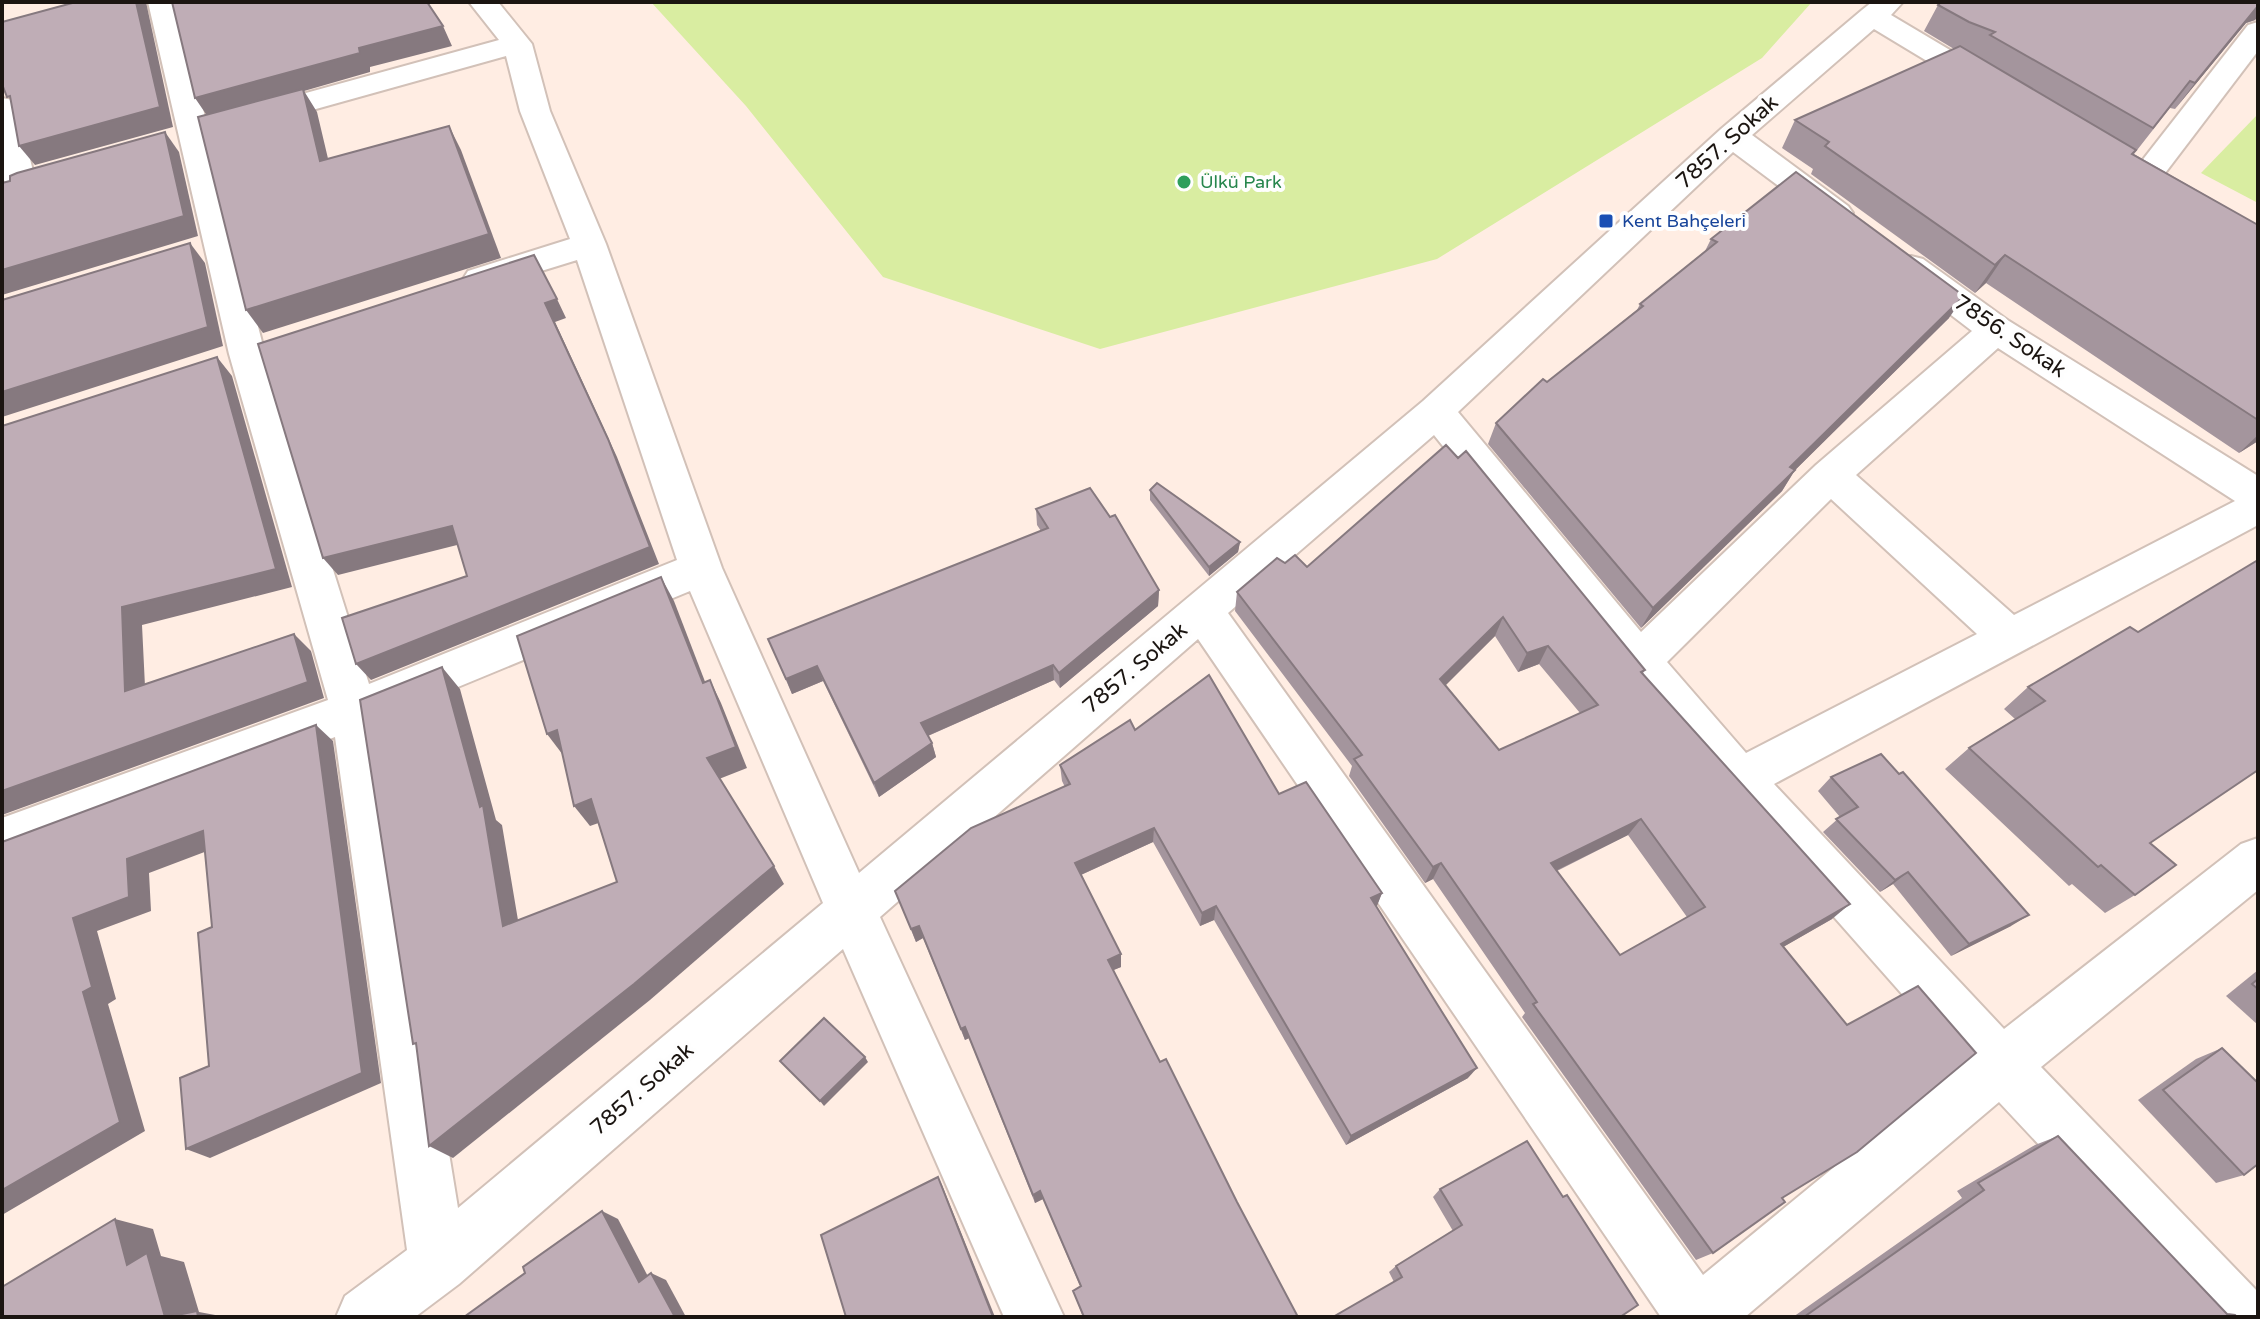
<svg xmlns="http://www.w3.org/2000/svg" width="2260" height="1319" viewBox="0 0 2260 1319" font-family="'Varela Round',sans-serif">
<rect width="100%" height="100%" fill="#ffede3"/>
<g fill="#d9eda1">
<polygon points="651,2 1812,2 1762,58 1437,259 1100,349 883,277 746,106"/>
<polygon points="2258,114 2258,203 2201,173"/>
</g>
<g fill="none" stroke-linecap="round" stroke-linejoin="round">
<defs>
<g id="minor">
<path d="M148,2h28l89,352 104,330 308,-124 -100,-300 -97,30 -12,-3 -5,-8 5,-8 102,-32 -50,-128 -14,-55 -251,70 -11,-2 -5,-7 5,-7 255,-70 -30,-38h29l34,42 18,67 56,133 116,324 137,305 564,-472 298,-272 141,-119 10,-8h31l-12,13 111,66 4,6 -4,6 -11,3 -11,-3 -106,-64 -122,106 96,71 5,7 -5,7 -12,3 -12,-3 -91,-68 -275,260 183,220 175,-167 156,-134 -73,-56 -5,-8 5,-8 12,-3 12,3 86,62 249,155v49l-484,259 230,245 237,-185 17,-6v52l-217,177 217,225v25h-58l-201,-215 -254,215h-84l-463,-678 -318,278 184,400h-60l-161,-368 -384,335 -44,33h-79l9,-21 62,-46 -72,-513 -333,125v-44l326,-118 -99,-346zM1998,348l237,153 -221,114 -158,-140zM1434,435l250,312 278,315 -259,213 -475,-662zM1831,499l146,135 -231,119 -79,-91zM690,591l133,312 -365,305 -80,-488z"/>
<polygon points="2258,22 2258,51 2156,185 2145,188 2134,185 2129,178 2134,171 2248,25"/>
<polygon points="2,98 13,100 17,107 36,183 32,190 20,193 8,190 2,175"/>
</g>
</defs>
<use href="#minor" stroke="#d2c1b8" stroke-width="4"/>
<use href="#minor" fill="#fff" fill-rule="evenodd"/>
</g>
<g fill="#a4959d" fill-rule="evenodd">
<polygon points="1938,5 2255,20 2246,23 2175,109 2170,108 2134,154 2258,225 2258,441 2239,453 1986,283 1975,293 1811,174 1813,169 1782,148 1795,120 1954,49 1924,31"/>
<polygon points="1711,239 1949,318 1795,470 1782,491 1641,628 1488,444 1496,423 1637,310 1640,304 1705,251"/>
<path d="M1446,445l199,225 -2,3 189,246 -49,28 -1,251 -69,55 -17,7 -174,-243 3,-4 -92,-134 -8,4 -76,-107 3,-10 -117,-155 2,-19 48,-29 22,4zM1495,636l23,36 21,-8 41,49 -81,37 -54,-65zM1628,835l59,82 -67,38 -63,-84z"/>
<polygon points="1150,490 1240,542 1238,552 1209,576 1150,500"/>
<polygon points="1036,509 1159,590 1158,606 1060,688 1054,680 928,736 932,743 936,757 879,797 823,681 792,694 768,639 1041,531 1037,525"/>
<polygon points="2130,627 2150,843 2135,895 2105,913 2072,884 2069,886 1945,769 1969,748 2015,719 2004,709 2028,687"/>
<polygon points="1135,730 1279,794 1382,893 1376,907 1468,1078 1346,1145 1214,920 1200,926 1153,842 1081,875 1121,954 1121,967 1113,970 1160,1062 1298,1317 1083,1317 1073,1291 1080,1286 1043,1199 1035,1203 969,1038 965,1040 923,938 916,942 895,891 1065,787 1062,781 1060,765"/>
<polygon points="1831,777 2011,926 1951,956 1893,884 1880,892 1823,832 1840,817 1818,791"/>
<polygon points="2258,970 2258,1025 2226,996"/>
<polygon points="2222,1048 2244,1175 2216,1183 2138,1100 2196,1059"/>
<polygon points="2058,1136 2227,1314 2237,1317 1793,1317 1962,1198 1957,1191 2035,1145"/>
<polygon points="1440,1189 1620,1317 1394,1282 1389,1272 1396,1266 1453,1231 1433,1197"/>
</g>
<g fill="#86797f">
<polygon points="136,2 146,2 173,127 35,165 19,146"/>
<polygon points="2258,6 2258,17 2255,20 2246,23 2175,109 2195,83"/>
<polygon points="443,26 452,46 370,67 370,72 304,91 317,112 334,184 208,117 195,98 359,48"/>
<polygon points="449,126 461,150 501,258 263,333 246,310"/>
<polygon points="165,132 179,152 198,236 2,295 2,270"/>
<polygon points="190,243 205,263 223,346 2,417 2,392"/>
<polygon points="2005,255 1986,283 1975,293 1995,265"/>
<polygon points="1964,296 1949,318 1777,488 1790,467"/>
<polygon points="557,299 566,318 555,322 617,457 659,564 371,680 356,664 650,547 545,303"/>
<polygon points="217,357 232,376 292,587 142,625 146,707 125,691 122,607"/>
<polygon points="2258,435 2258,441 2239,453"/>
<polygon points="1795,470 1782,491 1641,628 1653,608"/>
<polygon points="452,526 465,543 338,575 323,558"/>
<polygon points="1240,542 1238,552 1209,576 1209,567"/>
<polygon points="661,577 674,601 714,705 703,683"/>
<polygon points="1159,590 1158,606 1060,688 1059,673"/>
<polygon points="1503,617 1495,636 1433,698 1440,679"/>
<polygon points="294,634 311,651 324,698 2,815 2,791"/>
<polygon points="1548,646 1539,664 1518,672 1527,653"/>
<polygon points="1053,665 1054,680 925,737 921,723"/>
<polygon points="817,666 823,681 792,694 786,679"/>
<polygon points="442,667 460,689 496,820 502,825 522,944 503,926 480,807"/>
<polygon points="710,680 721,703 747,768 719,779 707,758"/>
<polygon points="316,725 333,741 381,1083 210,1158 186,1149"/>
<polygon points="557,730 563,755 547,734"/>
<polygon points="932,743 936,757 879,797 874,783"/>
<polygon points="591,799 607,820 590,826 574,806"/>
<polygon points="1641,819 1628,835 1541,878 1551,863"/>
<polygon points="1154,828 1153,842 1076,877 1075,863"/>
<polygon points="203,831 223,845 149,873 151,911 97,931 116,999 108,1004 145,1131 2,1215 2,1190 73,918 127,859"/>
<polygon points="1441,863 1433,879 1425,883 1433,867"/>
<polygon points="774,866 784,884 650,1000 453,1158 429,1146"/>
<polygon points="1908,872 1893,884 1880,892 1895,880"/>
<polygon points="1382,893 1377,906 1365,912 1371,898"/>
<polygon points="1850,904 1832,919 1764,958 1781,944"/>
<polygon points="1216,906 1214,920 1200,926 1202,913"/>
<polygon points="2029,915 2011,926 1951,956 1969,944"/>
<polygon points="919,926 923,938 916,942 911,929"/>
<polygon points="1121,954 1121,967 1109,972 1108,960"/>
<polygon points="965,1027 969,1038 965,1040 961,1029"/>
<polygon points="865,1057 868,1062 824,1106 820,1101"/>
<polygon points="1477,1068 1468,1078 1346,1145 1351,1136"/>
<polygon points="938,1177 942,1185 995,1317 993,1317"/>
<polygon points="1040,1191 1043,1199 1035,1203 1033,1195"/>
<polygon points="602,1211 618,1219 654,1288 639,1282"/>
<polygon points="115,1219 153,1229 161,1256 184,1262 199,1312 226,1317 165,1317 127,1265"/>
<polygon points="651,1273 666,1280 686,1317 675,1317"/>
</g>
<g fill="#bfadb6" stroke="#86797f" stroke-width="2" fill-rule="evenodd">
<polygon points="76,2 136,2 160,107 19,146 10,96 7,97 2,84 2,22"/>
<polygon points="172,2 427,2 443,26 359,48 360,53 195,98"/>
<polygon points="1941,2 2258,2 2258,6 2195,83 2190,81 2153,128 1990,35 1995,32 1969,22 1938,5"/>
<polygon points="1960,46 2136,150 2132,154 2258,225 2258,420 2005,255 1995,265 1825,146 1829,142 1795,120"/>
<polygon points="303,89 320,161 449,126 489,234 246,310 198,117"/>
<polygon points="165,132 184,216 2,270 2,183 10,181 10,176 17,173"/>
<polygon points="1796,172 1964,296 1790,467 1795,470 1653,608 1496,423 1543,379 1547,382 1643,306 1640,304 1717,242 1711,239"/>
<polygon points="190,243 208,327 2,392 2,300"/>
<polygon points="534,255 557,299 545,303 608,439 650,547 356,664 342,618 467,576 452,526 323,558 258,344"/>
<polygon points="217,357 276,569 122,607 125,691 294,634 308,682 2,791 2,426"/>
<path d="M1446,445l12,13 8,-7 179,219 -4,2 209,232 -69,40 66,81 71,-39 58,67 -119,99 -75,46 3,4 -72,51 -180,-249 4,-2 -96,-139 -8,4 -79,-108 8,-4 -125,-163 40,-34 8,5 10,-8 12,12zM1503,617l24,36 21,-7 50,59 -99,45 -59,-71zM1641,819l64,88 -85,48 -69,-92z"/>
<polygon points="1157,483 1240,542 1209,567 1150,490"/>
<polygon points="1090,488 1110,517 1115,515 1159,590 1059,673 1053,665 921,723 932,743 874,783 817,666 786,679 768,639 1048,528 1036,509"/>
<polygon points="2258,560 2258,770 2150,843 2176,865 2135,895 2101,865 2098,867 1969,748 2045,701 2028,687 2130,627 2138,632"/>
<polygon points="661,577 703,683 710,680 736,747 707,758 774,866 634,984 429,1146 416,1043 413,1044 360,700 442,667 480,807 483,805 503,926 617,882 591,799 574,806 557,730 547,734 517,636"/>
<polygon points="1209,675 1279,794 1306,782 1382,893 1371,898 1477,1068 1351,1136 1216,906 1202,913 1154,828 1075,863 1121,954 1108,960 1160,1062 1166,1059 1237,1202 1298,1317 1084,1317 1073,1291 1081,1286 1040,1191 1033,1195 965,1027 961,1029 919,926 911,929 895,891 971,828 1070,784 1060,765 1130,720 1135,730"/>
<polygon points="316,725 362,1073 186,1149 180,1078 209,1066 198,933 212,927 203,831 127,859 129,897 73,918 92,987 83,992 120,1122 2,1190 2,842"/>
<polygon points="1881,754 1899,774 1903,772 2029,915 1969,944 1908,872 1895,880 1836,819 1858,807 1831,777"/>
<polygon points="2258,979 2258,989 2252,984"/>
<polygon points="824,1018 865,1057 820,1101 780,1061"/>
<polygon points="2222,1048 2258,1083 2258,1164 2244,1175 2163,1090"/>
<polygon points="2058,1136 2227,1314 2235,1315 2237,1317 1804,1317 1984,1190 1978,1183"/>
<polygon points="1527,1141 1563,1197 1567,1195 1638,1305 1620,1317 1333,1317 1402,1277 1396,1266 1462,1225 1440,1189"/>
<polygon points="938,1177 993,1317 846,1317 821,1235"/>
<polygon points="602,1211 639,1282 651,1273 675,1317 464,1317 525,1273 523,1267"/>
<polygon points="115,1219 127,1265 147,1253 165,1317 2,1317 2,1287"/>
<polygon points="197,1311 198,1317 167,1317"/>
</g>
<circle fill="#2e9e5b" stroke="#fefefe" stroke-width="3" cx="1184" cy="182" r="8"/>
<rect fill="#1a4fb4" stroke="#fefefe" stroke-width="3" x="1598" y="213" width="16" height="16" rx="4"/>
<g text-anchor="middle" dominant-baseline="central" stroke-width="8" stroke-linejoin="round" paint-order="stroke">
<g font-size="18" fill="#27864d" stroke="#fefefe" text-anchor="start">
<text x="1200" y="182">Ülkü Park</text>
</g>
<g font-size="18" fill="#164399" stroke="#fefefe" text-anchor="start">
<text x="1622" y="221">Kent Bahçeleri</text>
</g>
<g font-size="22" fill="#1b1511" stroke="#fefefe">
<text transform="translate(1727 142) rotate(-42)">7857. Sokak</text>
<text transform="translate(2010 336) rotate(34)">7856. Sokak</text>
<text transform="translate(1135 668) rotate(-40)">7857. Sokak</text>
<text transform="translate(642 1089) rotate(-41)">7857. Sokak</text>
</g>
</g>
<rect width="2260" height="1319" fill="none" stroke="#1b1511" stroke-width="8"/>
</svg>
